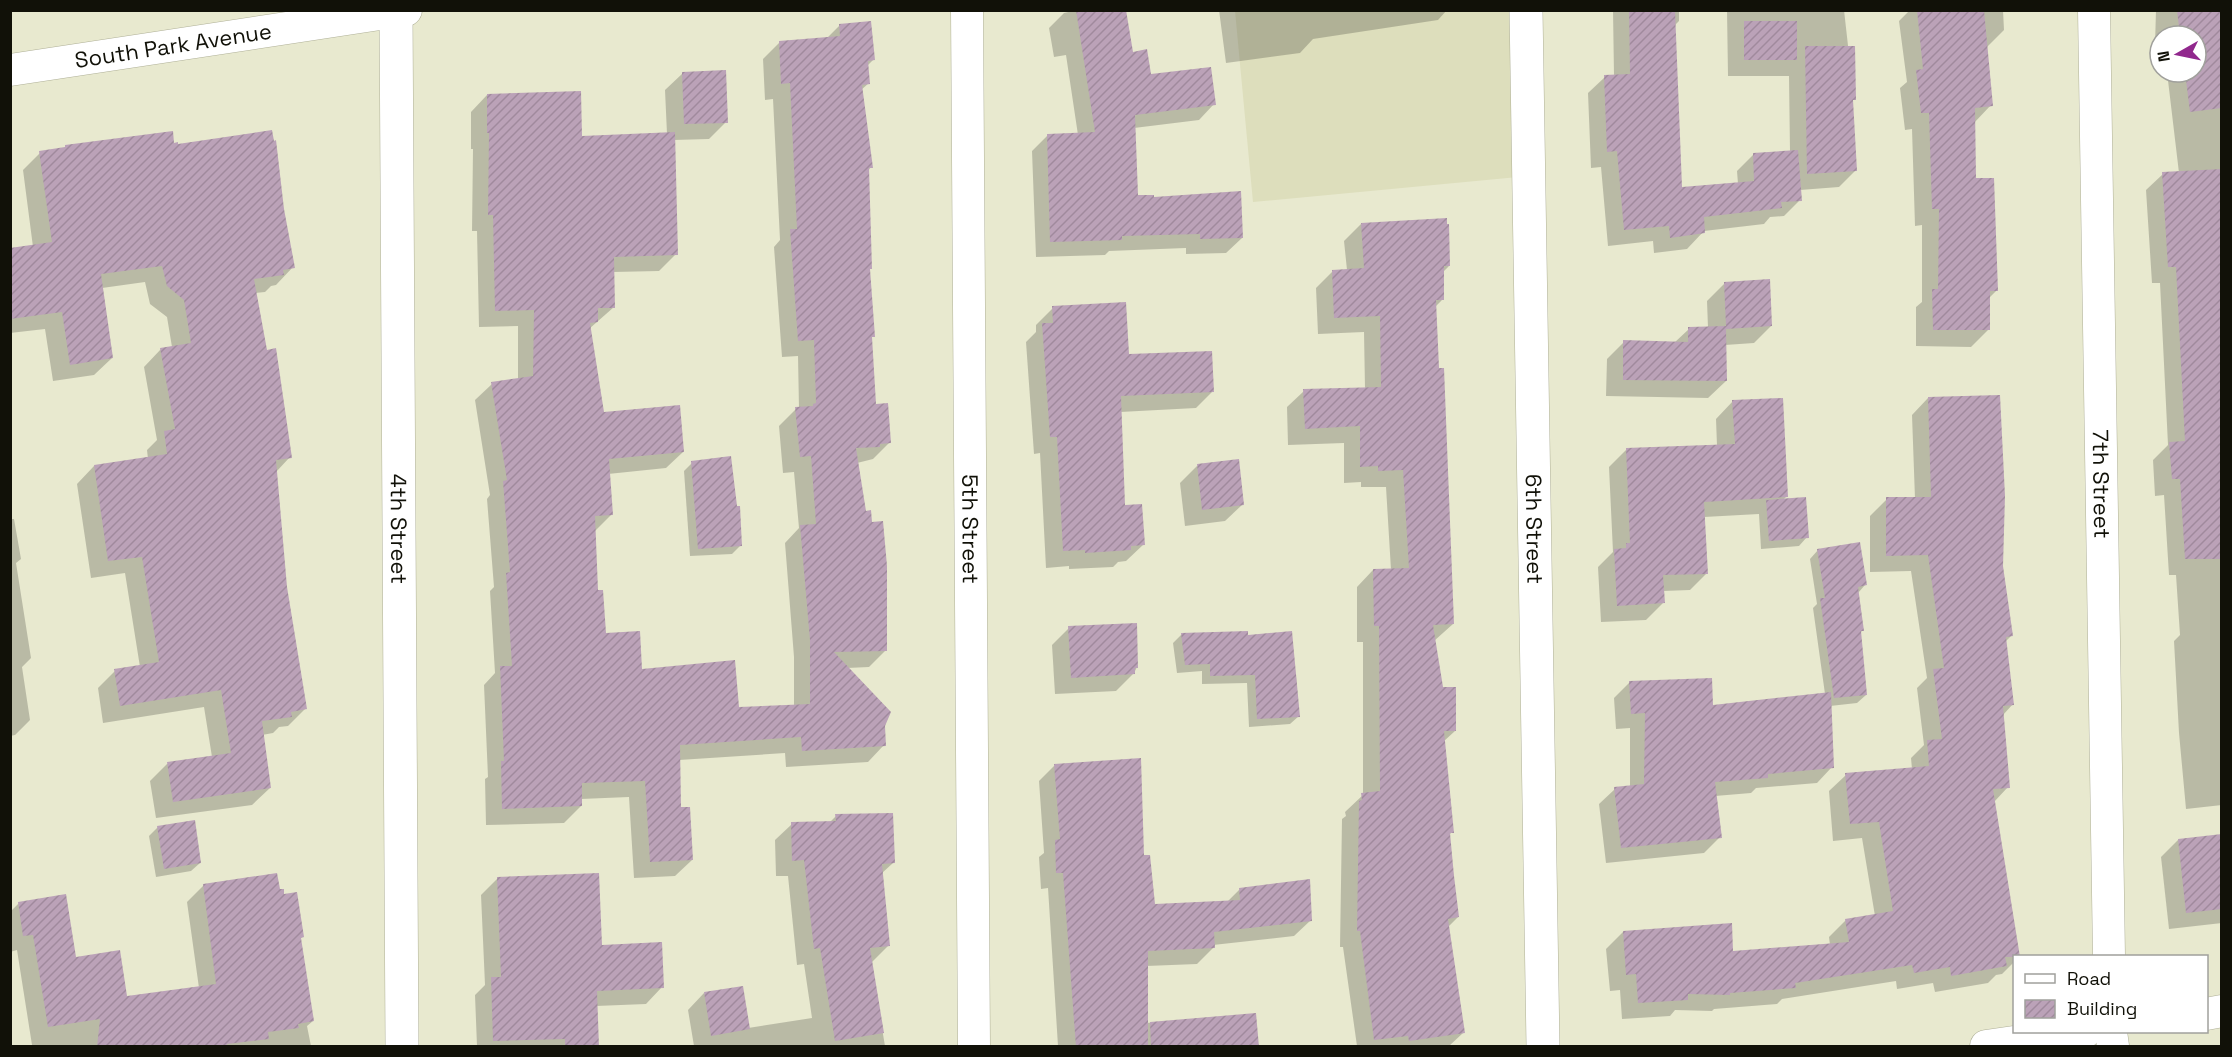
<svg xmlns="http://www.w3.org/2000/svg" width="2232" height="1057" viewBox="0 0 2232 1057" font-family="'Space Grotesk',sans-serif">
<defs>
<pattern id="building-hatch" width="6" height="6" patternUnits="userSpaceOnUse" patternTransform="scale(1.5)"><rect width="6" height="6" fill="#bba2b8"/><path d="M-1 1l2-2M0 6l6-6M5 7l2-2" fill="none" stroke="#a08a9d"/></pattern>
</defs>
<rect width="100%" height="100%" fill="#e8e9cf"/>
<polygon fill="#dddebc" points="1235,11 1526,11 1529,176 1253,202"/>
<g fill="#0003">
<polygon points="1077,10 1131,53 1150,76 1214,104 1199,120 1134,128 1137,196 1153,199 1242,238 1226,253 1186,254 1186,248 1109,251 1105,255 1036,257 1032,151 1047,136 1078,135 1066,55 1054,57 1049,28 1064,13"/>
<polygon points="1219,10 1447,10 1438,20 1313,39 1300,53 1226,63"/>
<polygon points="1613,10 1679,10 1679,21 1674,26 1680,189 1738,184 1737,171 1753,155 1790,152 1789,76 1728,76 1727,10 1844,10 1854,99 1851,102 1856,170 1839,187 1800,190 1800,200 1784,216 1770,217 1764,224 1704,231 1687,249 1654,253 1653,241 1608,246 1601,167 1591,168 1588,93 1605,77 1614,76"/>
<polygon points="1910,10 2003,10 2004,30 1987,47 1991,105 1974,123 1975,180 1997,290 1988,299 1988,330 1971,347 1916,346 1916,307 1922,302 1922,225 1915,226 1912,129 1905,130 1900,88 1907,82 1899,21"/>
<polygon points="2156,10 2222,10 2222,805 2186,809 2179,733 2174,641 2180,635 2176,575 2169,575 2164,495 2155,496 2153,460 2168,445 2160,283 2152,283 2146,190 2163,174 2179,173 2167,72 2196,72 2196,36 2160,36 2160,45 2155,45"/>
<polygon points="840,25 874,59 867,66 869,83 861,90 871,167 868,171 871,268 869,270 873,336 870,339 874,405 890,442 873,459 857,463 886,650 869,667 847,668 883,725 884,745 868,762 786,767 785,753 679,760 680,809 692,860 675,876 634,878 629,797 581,799 581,806 564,823 486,825 485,779 488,777 484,685 495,673 490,591 494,587 487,499 490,495 475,400 492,384 518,380 518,326 479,327 477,231 472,231 473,149 471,149 471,112 487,95 580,138 667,134 665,90 683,73 726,122 709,139 674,140 676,254 659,271 613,272 614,307 589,329 603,413 683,452 666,468 608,474 612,514 595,531 597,591 604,635 641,671 738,709 794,706 794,657 785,543 799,528 794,472 783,473 779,426 796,409 799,409 798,356 782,357 774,247 780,240 773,99 765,100 763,59 780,42 826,39"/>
<polygon points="173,145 283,209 293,267 276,285 271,286 265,292 255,293 265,351 290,457 276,472 285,587 305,709 288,726 279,727 273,733 262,735 270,788 252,805 156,818 150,781 167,764 212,757 204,707 103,723 98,688 115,671 140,667 125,573 91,578 77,484 94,466 148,459 147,450 157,440 144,367 161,349 172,347 167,317 150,304 145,282 102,288 112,358 94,375 53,381 45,329 10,333 10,250 33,247 23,170 40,153 63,149 65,147"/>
<polygon points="1361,224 1449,266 1442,273 1442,300 1435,307 1453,624 1434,641 1442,688 1455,731 1443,742 1452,832 1449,835 1458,917 1448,927 1463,1033 1449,1046 1357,1046 1343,947 1340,947 1342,819 1346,816 1345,812 1363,795 1363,642 1357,642 1357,587 1373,570 1391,570 1386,487 1361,487 1361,482 1344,483 1344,443 1288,445 1287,407 1304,391 1365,389 1364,332 1318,334 1316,288 1333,271 1347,270 1344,241"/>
<polygon points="1724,284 1771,326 1754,343 1725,345 1726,381 1708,398 1606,396 1607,359 1624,342 1674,343 1689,329 1708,328 1707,301"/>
<polygon points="1053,308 1128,356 1213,391 1196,408 1120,412 1124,507 1144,544 1126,561 1118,562 1113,567 1069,569 1069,566 1046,568 1040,453 1034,454 1026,342 1036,332 1036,325"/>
<polygon points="1928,398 2002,566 2012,635 2005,642 2013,704 2003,715 2008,787 1994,802 2014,962 2002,974 1996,975 1988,983 1935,992 1933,983 1897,989 1896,981 1782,999 1777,1004 1714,1009 1712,1011 1675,1010 1670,1016 1622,1019 1620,990 1610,991 1606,949 1623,932 1732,953 1830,945 1829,937 1846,920 1875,916 1862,838 1833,841 1829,791 1846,775 1912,769 1911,758 1924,745 1917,688 1927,678 1911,571 1870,572 1870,516 1887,499 1915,499 1912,415"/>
<polygon points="1733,401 1786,497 1783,500 1807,537 1799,546 1761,549 1759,514 1704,517 1707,573 1690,590 1663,591 1663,603 1646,620 1601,622 1598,567 1613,552 1609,467 1626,450 1717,446 1716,419"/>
<polygon points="692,463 741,545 732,554 690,556 684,471"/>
<polygon points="1197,466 1243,504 1225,521 1185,526 1180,483"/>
<polygon points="10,519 14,519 21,559 16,563 31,658 22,667 30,720 15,735 10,736"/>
<polygon points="1818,550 1865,585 1858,593 1863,630 1860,633 1866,695 1857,703 1830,706 1832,767 1817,783 1756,788 1751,793 1715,796 1720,837 1704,853 1606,863 1599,804 1615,789 1630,787 1630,728 1616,729 1614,698 1630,682 1712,706 1825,694 1813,608 1817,604 1810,559"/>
<polygon points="1069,628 1137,667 1134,673 1116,691 1055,694 1052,645"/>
<polygon points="1182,634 1247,637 1296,676 1299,716 1290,724 1249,727 1247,683 1202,684 1202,671 1177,673 1173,643"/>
<polygon points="1055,765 1142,857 1154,905 1227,902 1239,890 1311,920 1294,936 1213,945 1213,948 1197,964 1146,966 1146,1023 1255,1015 1258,1046 1058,1046 1048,888 1041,889 1039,857 1044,853 1039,781"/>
<polygon points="836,816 893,863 881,874 888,946 871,963 885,1046 694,1046 688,1010 704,993 748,1028 812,1018 804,964 797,965 788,876 776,876 775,840 792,824 829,823"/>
<polygon points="158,827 200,863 191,871 156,877 149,836"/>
<polygon points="2222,836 2222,923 2169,929 2161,857 2178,840"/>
<polygon points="498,878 600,947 662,987 646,1004 596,1006 597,1046 477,1046 475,995 485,985 481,895"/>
<polygon points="203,886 278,891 283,896 302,937 300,939 313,1021 307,1026 311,1046 24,1046 32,1045 17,950 10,952 10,912 19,903 75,959 126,998 199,988 187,902"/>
</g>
<g fill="url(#building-hatch)">
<polygon points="1076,10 1126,10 1133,52 1147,49 1151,74 1211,67 1216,105 1135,115 1138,195 1154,195 1154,197 1241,191 1243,238 1200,239 1200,234 1122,236 1122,240 1050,242 1047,134 1095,132"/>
<polygon points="1629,10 1675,10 1682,187 1754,181 1753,153 1798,150 1802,201 1781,202 1782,208 1704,217 1705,233 1670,238 1669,226 1624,230 1617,151 1607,152 1604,75 1630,74"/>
<polygon points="1917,10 1984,10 1993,106 1975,108 1976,178 1994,178 1998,291 1990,291 1990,330 1933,330 1932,289 1938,289 1939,209 1932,209 1929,113 1921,113 1916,70 1923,69"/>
<polygon points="2177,10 2222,10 2222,108 2190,112 2185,72 2196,72 2196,36 2180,36"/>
<polygon points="871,21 875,60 868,61 870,84 862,85 873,168 869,168 872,269 870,269 875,337 872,337 876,404 888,403 891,443 880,444 880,447 856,448 866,511 871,510 872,522 883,521 887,566 887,651 834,652 891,712 885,726 886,746 802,751 801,737 680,745 681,807 690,807 693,860 650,862 645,781 582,783 582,806 502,809 501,761 504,761 500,666 512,666 506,573 510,572 503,481 507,480 491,382 533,376 534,310 495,311 493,215 488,215 489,133 487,133 487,94 581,91 582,136 675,132 678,255 614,257 615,308 598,308 598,322 590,323 604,412 680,405 684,452 609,459 613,515 595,516 598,590 603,590 606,633 640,631 642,669 735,660 739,707 810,704 810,640 800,525 816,524 811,456 800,457 795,407 813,406 813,404 816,403 814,340 798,341 790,229 797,229 790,83 781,84 779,41 840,36 839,24"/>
<rect x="1744" y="21" width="53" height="39"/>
<polygon points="1805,46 1855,46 1856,100 1853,100 1857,171 1807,174"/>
<polygon points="726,70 728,123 684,124 682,72"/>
<polygon points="272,130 274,141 276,140 284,209 295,268 283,270 284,275 254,279 267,350 276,348 292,458 276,460 287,587 307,709 291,712 292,717 262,721 271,788 173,802 167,762 231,753 221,690 120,706 114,669 159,662 142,557 108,561 94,465 167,454 164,431 175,429 160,348 191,343 184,300 167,286 162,266 101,274 113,358 70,365 62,312 10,319 10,248 52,242 39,151 65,147 65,145 173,131 174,143 178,142 178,144"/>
<polygon points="2222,169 2222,559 2185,559 2180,479 2172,479 2169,442 2185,441 2176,267 2168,267 2162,172"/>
<polygon points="1447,218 1447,224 1449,224 1450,266 1444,266 1444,300 1436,300 1439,368 1444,368 1454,624 1433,625 1443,687 1456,687 1456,731 1444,731 1454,833 1450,833 1454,876 1459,917 1448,919 1465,1033 1409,1041 1408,1036 1374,1040 1360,931 1357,931 1359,801 1362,800 1361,793 1380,791 1379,626 1374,626 1373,569 1409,568 1403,470 1378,471 1378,466 1360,467 1360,426 1305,429 1303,389 1381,387 1380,316 1334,318 1332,270 1364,268 1361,223"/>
<polygon points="1770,279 1772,326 1726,329 1727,381 1623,380 1623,340 1688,342 1688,327 1726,326 1724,282"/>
<polygon points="1126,302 1129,354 1212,351 1214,392 1121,396 1125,505 1142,504 1145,545 1131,546 1131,550 1085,553 1085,550 1063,551 1057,437 1050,437 1042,323 1053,323 1052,306"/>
<polygon points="2000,395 2005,496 2003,566 2013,636 2006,637 2014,705 2003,706 2010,788 1993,789 2020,957 2005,957 2007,966 1951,976 1950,967 1914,973 1912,965 1795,983 1796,988 1730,993 1730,995 1688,994 1688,1000 1638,1003 1636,974 1626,975 1623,931 1732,923 1733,951 1849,942 1845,919 1893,911 1879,822 1850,824 1845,773 1929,766 1927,740 1942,739 1933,669 1944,668 1928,555 1886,556 1886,497 1931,497 1928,397"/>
<polygon points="1783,398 1788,497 1704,502 1708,574 1663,575 1665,603 1617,606 1614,549 1626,548 1626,543 1630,543 1626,448 1735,444 1732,400"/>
<polygon points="731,456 737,506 740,506 742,546 698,549 691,461"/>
<polygon points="1239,459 1244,505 1202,510 1197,464"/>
<polygon points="1806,497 1809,538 1769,541 1766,500"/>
<polygon points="1860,542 1867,585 1858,587 1864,631 1861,631 1867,695 1834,698 1820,598 1825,598 1817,549"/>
<polygon points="1137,623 1138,668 1135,668 1135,674 1071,678 1068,626"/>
<polygon points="1248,631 1248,635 1292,631 1300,717 1257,719 1255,675 1210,676 1210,664 1185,665 1181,633"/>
<polygon points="1712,678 1713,705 1831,692 1834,768 1768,774 1768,778 1715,782 1722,838 1621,848 1614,787 1644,784 1645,713 1631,714 1629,681"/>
<polygon points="1141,758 1144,855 1150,855 1155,904 1240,900 1239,888 1310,879 1312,921 1214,932 1215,948 1148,951 1148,1047 1076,1047 1063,873 1056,873 1055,840 1060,839 1054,764"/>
<polygon points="893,813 895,863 882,864 890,946 870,948 884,1033 835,1041 820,948 814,949 804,860 792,861 791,822 836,821 835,814"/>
<polygon points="195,820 201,863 164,869 157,826"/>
<polygon points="2222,834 2222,909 2186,913 2178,839"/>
<polygon points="277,873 280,889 284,889 284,894 297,892 304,937 301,938 314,1021 298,1024 299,1028 268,1032 269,1039 227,1044 227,1047 97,1047 100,1019 48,1027 33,935 23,936 18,902 66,894 76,957 120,950 127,996 216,984 203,884"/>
<polygon points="599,873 602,945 662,942 664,988 597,991 599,1047 565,1047 565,1039 493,1041 491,977 501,977 497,877"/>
<polygon points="743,986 750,1029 711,1036 704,992"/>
<polygon points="1256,1013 1259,1047 1151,1047 1150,1022"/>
</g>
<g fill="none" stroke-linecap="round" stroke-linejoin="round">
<defs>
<g id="street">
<path id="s1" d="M967,10l7,1036"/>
<path id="s2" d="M2094,10l15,946"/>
<path id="s3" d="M10,70l396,-60"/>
<polyline points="2206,1014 2222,1011"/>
<polyline points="2111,1032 2113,1046"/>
<polyline points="1986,1046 2085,1032"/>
</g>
<g id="secondary">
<path id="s4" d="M396,10l6,1036"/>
<path id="s5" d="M1526,10l17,1036"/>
</g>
</defs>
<use href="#street" stroke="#afb097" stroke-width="33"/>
<use href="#secondary" stroke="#afb097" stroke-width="34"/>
<use href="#street" stroke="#fff" stroke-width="32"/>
<use href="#secondary" stroke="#fff" stroke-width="33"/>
</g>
<g text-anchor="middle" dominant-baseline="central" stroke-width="4.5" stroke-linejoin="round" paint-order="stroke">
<g font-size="22" fill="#111108" stroke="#fff">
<text stroke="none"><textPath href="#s3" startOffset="165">South Park Avenue</textPath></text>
<text stroke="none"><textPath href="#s2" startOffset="474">7th Street</textPath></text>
<text stroke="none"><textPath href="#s1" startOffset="519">5th Street</textPath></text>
<text stroke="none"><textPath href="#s5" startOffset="519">6th Street</textPath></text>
<text stroke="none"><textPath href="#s4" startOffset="519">4th Street</textPath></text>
</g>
</g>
<rect width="2232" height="1057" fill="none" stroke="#111108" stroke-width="24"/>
<rect x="2013" y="955" width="195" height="78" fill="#ffffff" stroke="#a0a09c" stroke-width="1.5"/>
<rect x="2025" y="974" width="30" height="9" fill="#ffffff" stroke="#a0a09c" stroke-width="1.5"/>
<text x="2067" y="985" font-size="18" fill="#111108">Road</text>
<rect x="2025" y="1000" width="30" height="18" fill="url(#building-hatch)" stroke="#a0a09c" stroke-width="1.5"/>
<text x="2067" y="1015" font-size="18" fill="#111108">Building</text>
<g transform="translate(2178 54) rotate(261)"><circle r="28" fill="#ffffff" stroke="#a0a09c" stroke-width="1.5"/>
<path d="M0-4.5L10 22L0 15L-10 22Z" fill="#91288d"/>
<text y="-9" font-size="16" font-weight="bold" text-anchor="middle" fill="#111108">N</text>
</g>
</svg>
